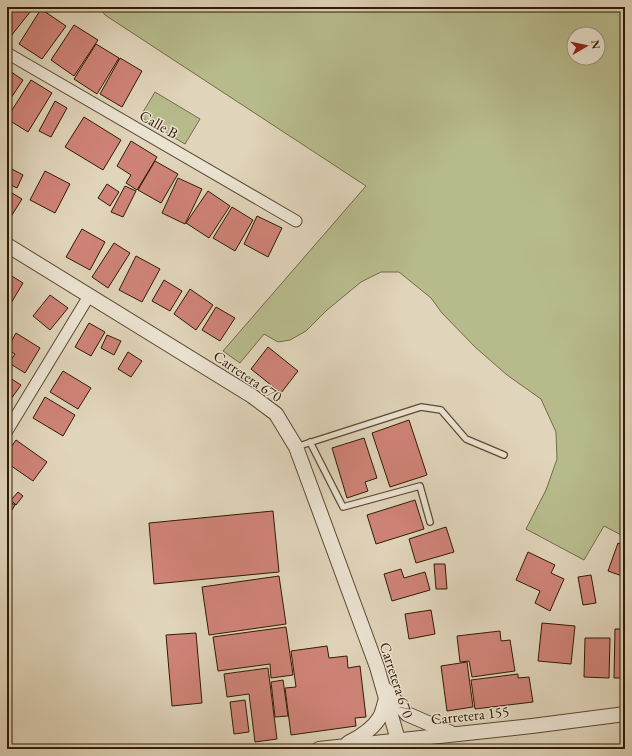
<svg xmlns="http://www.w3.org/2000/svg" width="632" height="756" viewBox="0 0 632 756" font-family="'EB Garamond',serif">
<rect width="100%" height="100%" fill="#e0d4ba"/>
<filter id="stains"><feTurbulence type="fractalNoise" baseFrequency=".005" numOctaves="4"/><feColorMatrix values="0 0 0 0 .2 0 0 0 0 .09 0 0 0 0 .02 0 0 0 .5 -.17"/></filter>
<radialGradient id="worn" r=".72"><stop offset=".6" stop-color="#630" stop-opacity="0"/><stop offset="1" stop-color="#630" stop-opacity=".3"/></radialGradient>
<g fill="#b7bb8c" stroke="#746b47" fill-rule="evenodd">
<path d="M98,7h527v530l-21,-11 -20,34 -58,-31 20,-39 11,-31 -1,-27 -15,-33 -34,-24 -32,-28 -33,-34 -11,-15 -32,-26h-18l-20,10 -34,28 -21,21 -16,9 -12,2 -14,-8 -24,29 -17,-12 143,-165 -261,-171zM574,34h24v24h-24z"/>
<polygon points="155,92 200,119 185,144 140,117"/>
</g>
<g fill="#cf8378" stroke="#301b02">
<polygon points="7,7 34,7 11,36 7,32"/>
<polygon points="41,9 66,26 42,59 19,44"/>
<polygon points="74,25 98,40 74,76 51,60"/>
<polygon points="96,44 119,58 97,94 74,79"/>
<polygon points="120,58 142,71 122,107 100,94"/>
<polygon points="7,69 23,80 7,104"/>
<polygon points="31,80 52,93 28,132 7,119 7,118"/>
<polygon points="55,101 67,108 51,137 39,131"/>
<polygon points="84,117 121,140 103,170 65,147"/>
<polygon points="131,141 157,157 137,190 126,183 131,175 117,166"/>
<polygon points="155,161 178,174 161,203 138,190"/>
<polygon points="10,168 23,175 17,188 7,183 7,174"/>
<polygon points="45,171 70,184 55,213 30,200"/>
<polygon points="178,178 202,189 185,224 162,213"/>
<polygon points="107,184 119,192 110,206 98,198"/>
<polygon points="125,186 136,191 123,217 111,212"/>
<polygon points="7,190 22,199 7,223"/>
<polygon points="208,191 230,206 209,238 186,223"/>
<polygon points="232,207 253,220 235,251 213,238"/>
<polygon points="257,216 282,228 268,257 244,244"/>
<polygon points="82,229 105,242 90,270 66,257"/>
<polygon points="114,243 130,253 108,288 92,277"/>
<polygon points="136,256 160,269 142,302 119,290"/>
<polygon points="7,273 23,283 7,310"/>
<polygon points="164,280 182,291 170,311 152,301"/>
<polygon points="190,289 213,305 196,330 174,314"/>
<polygon points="50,295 68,308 50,330 33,316"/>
<polygon points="216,307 235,318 220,341 202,330"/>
<polygon points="89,323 105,332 91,356 75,347"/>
<polygon points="16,333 40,348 25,373 9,363 15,354 7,349"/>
<polygon points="107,335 121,341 114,355 101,348"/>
<polygon points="268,347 298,371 281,393 251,369"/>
<polygon points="128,352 142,361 131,377 118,369"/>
<polygon points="63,371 91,388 78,409 50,392"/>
<polygon points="7,376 21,385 11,399 7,396"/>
<polygon points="45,397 75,415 63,436 33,418"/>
<polygon points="409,420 427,475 390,487 372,433"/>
<polygon points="364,438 377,478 365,482 368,491 347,498 332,448"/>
<polygon points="16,440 47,462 33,481 7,463 7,453"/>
<polygon points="18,492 23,496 16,505 11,500"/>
<polygon points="7,500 15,505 7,518"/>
<polygon points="415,500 424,529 376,544 367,515"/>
<polygon points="273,511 279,572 154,584 149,523"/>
<polygon points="446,527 454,552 416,563 409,539"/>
<polygon points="618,543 625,546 625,577 608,571"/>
<polygon points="528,552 555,565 551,573 564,579 550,611 535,603 540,591 516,580"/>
<polygon points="434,564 445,564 447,589 436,589"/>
<polygon points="401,569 404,578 425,572 430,590 392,601 384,574"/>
<polygon points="591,575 596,603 583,605 578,577"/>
<polygon points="279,576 286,624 209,635 202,587"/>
<polygon points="431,610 435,634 409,639 405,614"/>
<polygon points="542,623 575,626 571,664 538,661"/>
<polygon points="286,627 293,675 271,678 270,664 218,671 213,637"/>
<polygon points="615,629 625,629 625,693 621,693 621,678 614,678"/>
<polygon points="500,631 501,641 510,640 515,671 472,677 469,661 460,662 457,636"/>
<polygon points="196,633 202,703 172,706 166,635"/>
<polygon points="585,638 610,638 609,678 584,677"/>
<polygon points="327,646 329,658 347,656 348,668 360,666 366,717 355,718 356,726 291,735 285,688 296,687 291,651"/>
<polygon points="467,662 473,707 447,711 441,666"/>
<polygon points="268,668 277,739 255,742 249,694 227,697 224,674"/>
<polygon points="518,674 518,678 529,677 533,702 475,709 471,680"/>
<polygon points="283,680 288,716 275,717 271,682"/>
<polygon points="245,700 249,732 234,734 230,702"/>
</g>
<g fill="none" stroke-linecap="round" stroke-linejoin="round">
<defs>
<g id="service">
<polyline points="310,442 343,507 420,486 430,522"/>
<polyline points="296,447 421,407 441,410 466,439 504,455"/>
</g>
<g id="minor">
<polyline points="7,53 296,221"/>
<polyline points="7,431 89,296"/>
</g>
<g id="tertiary">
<polyline points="7,245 252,396 276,414 296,447 377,667 398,740"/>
<polyline points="385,689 407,714 451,733"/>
<path d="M348,743c12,-6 25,-14 32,-26 3,-5 4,-13 6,-18"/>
<polyline points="319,749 532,726 625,714"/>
</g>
</defs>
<use href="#service" stroke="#5c4930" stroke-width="8"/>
<use href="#minor" stroke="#5c4930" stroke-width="13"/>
<use href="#tertiary" stroke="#5c4930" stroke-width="16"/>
<use href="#service" stroke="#ebe3d2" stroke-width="5.5"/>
<use href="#minor" stroke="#ebe3d2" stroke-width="11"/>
<use href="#tertiary" stroke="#ebe3d2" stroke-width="14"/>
</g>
<g text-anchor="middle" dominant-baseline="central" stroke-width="3" stroke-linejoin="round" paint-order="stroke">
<g font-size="15" fill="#301b02" stroke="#ebe3d2">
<text transform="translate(159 124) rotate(30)">Calle B</text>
<text transform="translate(248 376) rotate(34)">Carretera 670</text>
<text transform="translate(397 680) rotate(72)">Carretera 670</text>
<text transform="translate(470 715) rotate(-6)">Carretera 155</text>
</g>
</g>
<rect width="632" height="756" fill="none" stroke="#e0d4ba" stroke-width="24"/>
<rect x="8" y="8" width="616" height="740" fill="none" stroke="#301b02" stroke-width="2"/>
<rect x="12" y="12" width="608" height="732" fill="none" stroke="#301b02"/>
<g transform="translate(586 46) rotate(81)"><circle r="19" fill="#ebe3d2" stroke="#a0937f"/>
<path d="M0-3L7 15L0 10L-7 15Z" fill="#8f2418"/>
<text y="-6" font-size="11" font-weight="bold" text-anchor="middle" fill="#301b02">N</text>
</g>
<rect width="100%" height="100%" filter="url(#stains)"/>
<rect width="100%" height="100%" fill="url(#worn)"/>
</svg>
